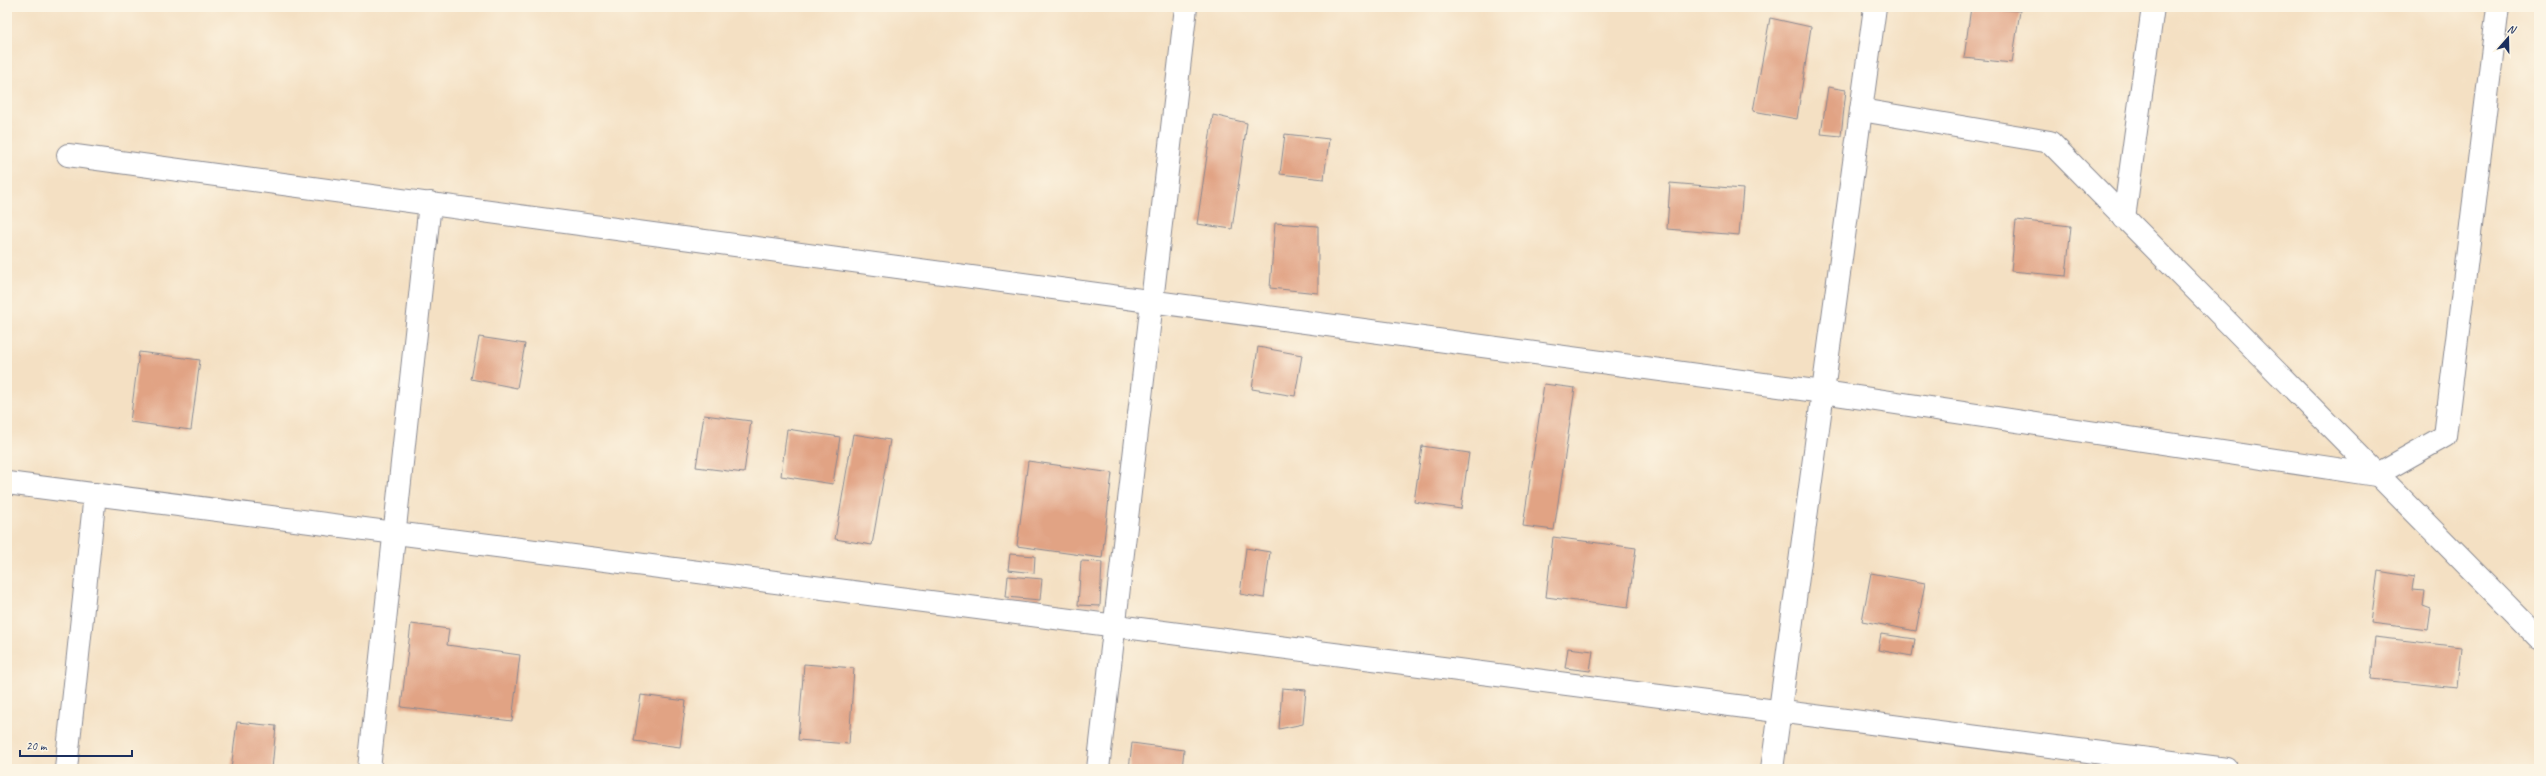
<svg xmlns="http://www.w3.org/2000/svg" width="2546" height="776" viewBox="0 0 2546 776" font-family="Caveat,sans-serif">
<rect width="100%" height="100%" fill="#fcf5e5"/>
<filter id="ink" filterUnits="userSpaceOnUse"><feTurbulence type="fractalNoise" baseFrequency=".025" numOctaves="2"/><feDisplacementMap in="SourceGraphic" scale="8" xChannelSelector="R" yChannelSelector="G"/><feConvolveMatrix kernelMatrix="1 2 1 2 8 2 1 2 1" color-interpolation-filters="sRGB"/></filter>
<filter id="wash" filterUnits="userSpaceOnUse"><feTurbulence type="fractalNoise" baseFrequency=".012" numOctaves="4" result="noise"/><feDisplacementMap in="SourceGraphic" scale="16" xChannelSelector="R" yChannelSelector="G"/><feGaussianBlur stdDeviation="0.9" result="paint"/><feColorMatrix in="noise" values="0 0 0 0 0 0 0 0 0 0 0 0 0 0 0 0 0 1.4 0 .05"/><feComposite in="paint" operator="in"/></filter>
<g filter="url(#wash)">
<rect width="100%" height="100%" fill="#f4e0c3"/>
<g id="blocks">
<g fill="#e1a384">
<polygon points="1971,7 2020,11 2012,63 1964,58"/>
<polygon points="1770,18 1811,27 1797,119 1753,111"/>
<polygon points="1828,87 1846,90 1841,136 1821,134"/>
<polygon points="1213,115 1247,123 1232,229 1197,224"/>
<polygon points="1285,134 1329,139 1324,179 1280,174"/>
<polygon points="1670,183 1743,189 1739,235 1667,229"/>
<polygon points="2016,220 2071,226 2066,276 2011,271"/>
<polygon points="1275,223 1318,226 1318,293 1270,288"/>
<polygon points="479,337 525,344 517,388 471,379"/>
<polygon points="1258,347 1302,355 1295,396 1252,389"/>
<polygon points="139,352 200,360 191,430 130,422"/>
<polygon points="1544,384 1575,388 1554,530 1523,526"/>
<polygon points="704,415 751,421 744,473 696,467"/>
<polygon points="787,429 840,437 833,484 781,476"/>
<polygon points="853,434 890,440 872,545 835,539"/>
<polygon points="1422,446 1469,453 1461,509 1414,502"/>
<polygon points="1028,461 1112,473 1102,558 1017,546"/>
<polygon points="1553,537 1636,548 1628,608 1546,597"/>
<polygon points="1246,548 1270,552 1264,598 1240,594"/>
<polygon points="1010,554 1035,556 1034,573 1008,570"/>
<polygon points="1081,561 1102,562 1100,606 1078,605"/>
<polygon points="2378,571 2414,577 2412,590 2425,591 2423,606 2431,609 2428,630 2371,623"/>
<polygon points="1871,573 1925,583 1916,631 1862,621"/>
<polygon points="1008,576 1042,579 1040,600 1006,597"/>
<polygon points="411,624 449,629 447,645 520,655 512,721 401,707"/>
<polygon points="1881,634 1915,639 1912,656 1878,650"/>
<polygon points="2375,637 2461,647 2457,688 2371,679"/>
<polygon points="1568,648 1593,651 1590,671 1565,668"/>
<polygon points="804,664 854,668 849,744 798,740"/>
<polygon points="1282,688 1306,690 1303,724 1279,729"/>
<polygon points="641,695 686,701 680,747 634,741"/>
<polygon points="237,722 276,726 272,769 231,769"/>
<polygon points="1132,743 1184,750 1182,769 1129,769"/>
</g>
</g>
</g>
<g filter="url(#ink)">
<use href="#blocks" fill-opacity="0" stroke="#888890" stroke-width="1"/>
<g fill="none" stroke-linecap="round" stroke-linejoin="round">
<defs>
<g id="minor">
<polyline points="1861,110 2050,142 2539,638"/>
<polyline points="68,155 1823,392 2376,475 2445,436 2498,7"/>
<polyline points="2124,218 2153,7"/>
<polyline points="7,483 2227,769"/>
<polyline points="66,769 95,494"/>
<polyline points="369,769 430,203"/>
<polyline points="1098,769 1186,7"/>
<polyline points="1772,769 1875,7"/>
</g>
</defs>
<use href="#minor" stroke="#888890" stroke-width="24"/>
<use href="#minor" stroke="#fff" stroke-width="22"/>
</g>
</g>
<rect width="2546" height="776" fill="none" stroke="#fcf5e5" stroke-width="24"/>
<g transform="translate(2508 38) rotate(20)" stroke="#fcf5e5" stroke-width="3" paint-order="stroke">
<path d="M0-3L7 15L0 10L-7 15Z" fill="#1b2f5e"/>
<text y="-6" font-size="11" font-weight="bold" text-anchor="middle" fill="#1b2f5e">N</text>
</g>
<path d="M20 750v6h112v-6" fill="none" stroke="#1b2f5e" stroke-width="2"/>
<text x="26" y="750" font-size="12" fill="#1b2f5e" stroke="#fcf5e5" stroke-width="3" paint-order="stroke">20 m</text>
</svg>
